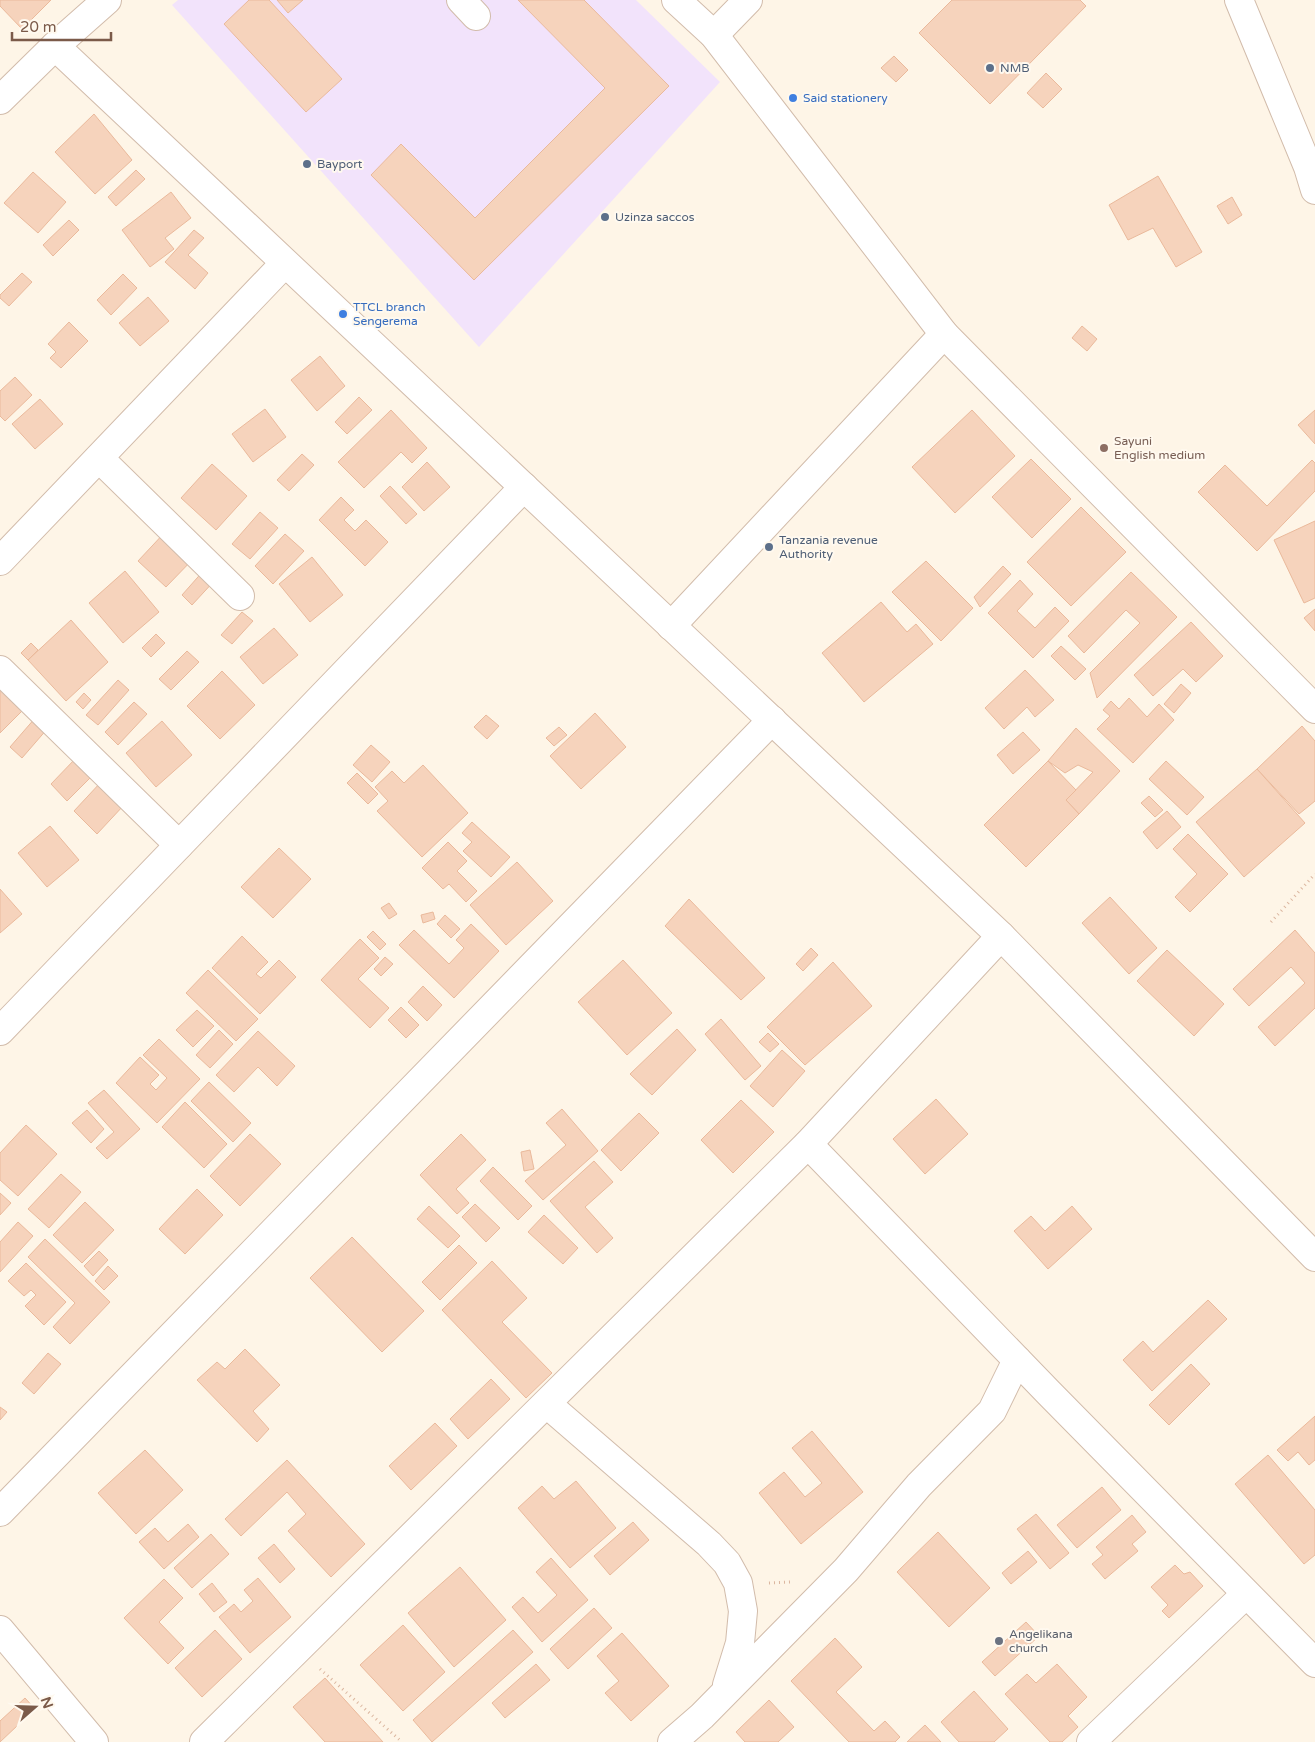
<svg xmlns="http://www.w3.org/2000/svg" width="1315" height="1742" viewBox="0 0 1315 1742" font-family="'Varela Round',sans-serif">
<rect width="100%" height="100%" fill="#fef5e7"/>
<polygon fill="#f2e3fb" points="178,0 636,0 720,82 479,347 172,5"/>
<g fill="#f6d3bc" stroke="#eab99b">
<polygon points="0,0 51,0 22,29 0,6"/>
<polygon points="249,0 269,0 342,79 306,112 224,24"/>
<polygon points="277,0 303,0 288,13"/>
<polygon points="518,0 584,0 669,86 474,280 371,175 401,144 475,218 605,88"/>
<polygon points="952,0 1080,0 1086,6 990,104 919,33"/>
<polygon points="894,56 908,70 896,82 881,68"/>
<polygon points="1046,73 1062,89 1043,108 1027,93"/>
<polygon points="94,114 132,160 95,194 55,152"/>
<polygon points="136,170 145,179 116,206 108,197"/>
<polygon points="33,172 66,202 38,233 4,203"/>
<polygon points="1158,176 1202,252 1176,267 1153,228 1128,240 1109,205"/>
<polygon points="171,192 191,218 165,238 174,249 150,267 122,230"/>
<polygon points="1232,197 1242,215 1228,224 1217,206"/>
<polygon points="69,220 79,230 53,256 43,245"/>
<polygon points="194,230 204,238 188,255 208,273 195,289 165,262"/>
<polygon points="22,273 32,282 9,306 0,298 0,295"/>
<polygon points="123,274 137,288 111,315 97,300"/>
<polygon points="148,297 169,321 140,346 119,323"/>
<polygon points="69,322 88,341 61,368 50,358 56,352 48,344"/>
<polygon points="1082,326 1097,339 1087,351 1072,338"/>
<polygon points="320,356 345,386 317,411 291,380"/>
<polygon points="15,377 32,395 5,421 0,416 0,391"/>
<polygon points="359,397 372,410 347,434 335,422"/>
<polygon points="40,399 63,424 35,449 12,424"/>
<polygon points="265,409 286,437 253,462 232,434"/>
<polygon points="391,410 427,448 412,463 401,452 364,488 338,462"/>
<polygon points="972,410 1015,456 955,513 912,467"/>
<polygon points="1315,410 1315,444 1298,425"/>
<polygon points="302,454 314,465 289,491 277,480"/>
<polygon points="1031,459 1071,499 1032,538 992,497"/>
<polygon points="1312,460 1315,463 1315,491 1257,551 1198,492 1225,465 1267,506"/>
<polygon points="427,462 450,487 424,511 402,487"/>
<polygon points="212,464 247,496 216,530 181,498"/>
<polygon points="390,486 417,514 406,524 380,496"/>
<polygon points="341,497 354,510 344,520 355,531 366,520 388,542 365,566 319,520"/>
<polygon points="1081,507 1126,552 1071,606 1027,562"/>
<polygon points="260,512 278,528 250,559 232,544"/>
<polygon points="1315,521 1315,598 1304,603 1274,540"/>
<polygon points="167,530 195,557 166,587 138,561"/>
<polygon points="285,534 304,551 273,584 255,566"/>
<polygon points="312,557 343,595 310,622 279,584"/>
<polygon points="926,561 973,608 941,641 892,592"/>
<polygon points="1003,566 1011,574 980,607 974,597"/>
<polygon points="205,569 216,579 192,605 182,595"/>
<polygon points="125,571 159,612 123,643 89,603"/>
<polygon points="1131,572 1177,617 1097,698 1090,673 1140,623 1126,610 1084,653 1068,636"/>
<polygon points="1020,580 1033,594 1017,611 1035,628 1055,607 1069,621 1033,658 988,613"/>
<polygon points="881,602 907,632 916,624 933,644 864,702 822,653"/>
<polygon points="1315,609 1315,631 1304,618"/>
<polygon points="242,612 253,621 232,644 221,635"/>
<polygon points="71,620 108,662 66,701 28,660"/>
<polygon points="1191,622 1223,656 1196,682 1183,669 1153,696 1134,675"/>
<polygon points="274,628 298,655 263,684 240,657"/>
<polygon points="156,634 165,643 151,657 142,648"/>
<polygon points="31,643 38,650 28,660 21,653"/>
<polygon points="1061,646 1086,669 1075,680 1051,656"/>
<polygon points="187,651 199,662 171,690 159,679"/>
<polygon points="1025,670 1054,700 1035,717 1027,707 1004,729 985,708"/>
<polygon points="222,671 255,705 220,739 187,706"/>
<polygon points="0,675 29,704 0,733"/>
<polygon points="118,680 129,690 98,725 86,715"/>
<polygon points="1181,684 1191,693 1174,713 1164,704"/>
<polygon points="84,693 91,700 83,709 76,702"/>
<polygon points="1129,698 1147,717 1159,704 1174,720 1133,763 1097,729 1110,716 1103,710 1111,701 1119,709"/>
<polygon points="134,702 147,714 118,745 105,732"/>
<polygon points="595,713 626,747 581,789 550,756"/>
<polygon points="486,715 499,726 487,739 474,727"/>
<polygon points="36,717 48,728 22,758 10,747"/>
<polygon points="162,721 192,755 156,787 126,753"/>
<polygon points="1302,726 1315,741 1315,801 1299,814 1257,769"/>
<polygon points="559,727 567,735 554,746 546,738"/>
<polygon points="1076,728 1120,771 1079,814 1066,800 1093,772 1078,765 1065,773 1048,761"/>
<polygon points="1023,732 1040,750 1013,774 997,755"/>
<polygon points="371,745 390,762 372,782 353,765"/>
<polygon points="76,758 93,775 67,801 51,784"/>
<polygon points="1048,761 1076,790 1066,800 1079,814 1026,867 984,825"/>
<polygon points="1166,761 1204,797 1187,815 1149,779"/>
<polygon points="423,765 468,813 422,857 377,811 388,801 375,787 392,771 404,783"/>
<polygon points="1257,769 1305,823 1244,877 1196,822"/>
<polygon points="357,773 378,794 368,804 347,783"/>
<polygon points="101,782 124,805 97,834 74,811"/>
<polygon points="1149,796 1163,810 1155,817 1141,803"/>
<polygon points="1167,811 1181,827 1157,849 1143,832"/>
<polygon points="472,822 510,857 491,877 463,851 472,842 462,833"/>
<polygon points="50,826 79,860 47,887 18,853"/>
<polygon points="1188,834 1228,874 1190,912 1175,897 1197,874 1173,849"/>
<polygon points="448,842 467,861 457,871 477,891 466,902 449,884 443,889 422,868"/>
<polygon points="279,848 311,879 273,918 241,887"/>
<polygon points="517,862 553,901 506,945 470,905"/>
<polygon points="0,889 22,914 0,933"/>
<polygon points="1110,897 1157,948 1129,974 1082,923"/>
<polygon points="689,899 765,978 741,1000 665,926"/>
<polygon points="389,903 397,914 389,919 381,908"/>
<polygon points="433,912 435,919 423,923 421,915"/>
<polygon points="445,915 460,929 451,938 437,924"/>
<polygon points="471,924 499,951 454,998 399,945 414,930 449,964 464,948 456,940"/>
<polygon points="1295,930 1315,953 1315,1008 1275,1046 1258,1027 1305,983 1291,967 1249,1006 1233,989"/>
<polygon points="373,931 386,944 380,950 367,937"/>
<polygon points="242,936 268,962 256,974 261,978 279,960 296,977 260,1014 212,968"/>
<polygon points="360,939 379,958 358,979 389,1008 370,1028 321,980"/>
<polygon points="811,948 818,955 803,971 796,964"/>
<polygon points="1167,950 1224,1004 1194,1036 1137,981"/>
<polygon points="385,957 393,964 381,976 374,969"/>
<polygon points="623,960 672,1013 627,1055 578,1002"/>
<polygon points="833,962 872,1006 805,1065 767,1027"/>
<polygon points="208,970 258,1019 236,1041 186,993"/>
<polygon points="423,986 442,1005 427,1021 408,1002"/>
<polygon points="401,1007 419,1025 406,1038 388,1020"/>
<polygon points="197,1010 214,1026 193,1047 176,1030"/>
<polygon points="721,1019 761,1066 745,1080 705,1034"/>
<polygon points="677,1029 696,1050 652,1095 630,1074"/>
<polygon points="219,1030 233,1044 210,1068 196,1055"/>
<polygon points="258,1031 295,1066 277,1086 258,1067 234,1092 216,1075"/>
<polygon points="768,1033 779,1044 770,1052 759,1042"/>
<polygon points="159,1039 200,1079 157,1123 116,1083 140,1057 159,1075 150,1084 156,1090 167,1078 143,1055"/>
<polygon points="782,1050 805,1071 773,1107 750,1086"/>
<polygon points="209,1082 251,1123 233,1142 191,1101"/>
<polygon points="104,1090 140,1129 107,1159 96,1148 114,1132 88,1103"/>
<polygon points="936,1099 968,1134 925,1174 893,1139"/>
<polygon points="741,1100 774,1132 733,1173 701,1140"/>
<polygon points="185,1102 227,1144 204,1168 162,1127"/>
<polygon points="562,1109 598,1151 543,1200 525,1181 566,1145 546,1123"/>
<polygon points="87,1110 104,1129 91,1143 72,1123"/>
<polygon points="639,1113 659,1133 621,1171 601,1150"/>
<polygon points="26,1125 57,1154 18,1196 0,1180 0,1153"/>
<polygon points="250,1134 281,1164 240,1206 210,1176"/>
<polygon points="461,1134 486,1160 456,1189 469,1203 457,1214 420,1175"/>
<polygon points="530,1150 534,1169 524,1171 521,1152"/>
<polygon points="594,1161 613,1182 585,1207 613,1238 597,1253 550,1201"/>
<polygon points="493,1167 532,1206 518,1220 480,1181"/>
<polygon points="61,1174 81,1192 49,1228 28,1209"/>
<polygon points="197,1189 223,1215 185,1254 159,1229"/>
<polygon points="0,1193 11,1203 0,1215"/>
<polygon points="85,1202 114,1230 82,1263 53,1235"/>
<polygon points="475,1204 500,1228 486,1242 462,1217"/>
<polygon points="429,1206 460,1236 448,1248 417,1219"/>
<polygon points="1072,1206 1092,1229 1048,1269 1014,1231 1031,1216 1045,1231"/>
<polygon points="544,1215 578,1248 563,1264 528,1232"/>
<polygon points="18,1222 33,1236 0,1272 0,1242"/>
<polygon points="352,1237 424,1311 382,1352 310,1278"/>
<polygon points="45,1239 110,1302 70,1344 53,1327 75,1303 28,1257"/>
<polygon points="459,1245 477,1263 440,1300 422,1282"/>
<polygon points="99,1251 108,1260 93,1276 84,1266"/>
<polygon points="492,1261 527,1298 502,1322 552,1373 526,1398 442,1310"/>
<polygon points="26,1263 66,1302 44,1325 25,1306 36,1295 31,1290 24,1296 8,1281"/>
<polygon points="108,1266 118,1276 104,1290 95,1281"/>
<polygon points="1208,1300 1227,1319 1152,1391 1123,1360 1143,1341 1153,1352"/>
<polygon points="245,1349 280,1385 253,1411 269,1429 257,1442 197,1380 217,1362 225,1369"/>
<polygon points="48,1353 61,1364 34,1394 22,1383"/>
<polygon points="1191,1364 1210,1384 1169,1425 1149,1405"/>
<polygon points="491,1379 510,1399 468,1439 450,1419"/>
<polygon points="0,1407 7,1412 0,1420"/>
<polygon points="1315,1416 1315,1460 1309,1465 1298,1452 1288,1461 1277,1450"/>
<polygon points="435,1423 457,1446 411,1490 389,1466"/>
<polygon points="812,1431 863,1492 801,1544 759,1493 784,1472 805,1497 822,1483 792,1448"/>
<polygon points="145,1450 183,1490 136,1534 98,1493"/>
<polygon points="1268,1455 1315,1510 1315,1555 1304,1564 1235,1484"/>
<polygon points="287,1460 365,1544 331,1577 288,1531 306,1514 287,1492 241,1536 225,1519"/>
<polygon points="576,1481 616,1528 570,1568 518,1508 542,1486 554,1499"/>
<polygon points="1102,1487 1121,1510 1077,1548 1057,1525"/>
<polygon points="1036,1514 1069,1553 1050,1569 1017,1529"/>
<polygon points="1132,1515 1146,1532 1132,1544 1138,1551 1105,1579 1092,1564 1103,1555 1096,1547"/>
<polygon points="633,1522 649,1540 610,1575 594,1556"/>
<polygon points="188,1524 199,1537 164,1569 139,1542 155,1528 168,1542"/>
<polygon points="938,1532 990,1588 949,1627 897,1572"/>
<polygon points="211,1534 229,1554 192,1588 174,1568"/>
<polygon points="274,1544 295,1569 280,1583 258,1558"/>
<polygon points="1028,1551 1037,1562 1011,1584 1002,1573"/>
<polygon points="551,1558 588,1600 542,1642 512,1607 523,1597 538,1613 557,1595 536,1572"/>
<polygon points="1175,1565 1184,1574 1190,1572 1203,1586 1169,1618 1162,1611 1168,1605 1151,1587"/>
<polygon points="460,1567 506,1620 454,1667 408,1613"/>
<polygon points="258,1578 291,1617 250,1653 219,1617 234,1604 241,1612 253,1601 244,1590"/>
<polygon points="164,1579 183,1598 159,1622 184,1648 168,1664 124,1618"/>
<polygon points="212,1583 227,1602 214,1612 199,1594"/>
<polygon points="594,1608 612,1628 568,1669 550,1649"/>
<polygon points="1026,1622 1039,1636 995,1676 982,1662"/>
<polygon points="403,1625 445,1672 403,1711 360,1665"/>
<polygon points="215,1630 242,1659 202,1697 175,1668"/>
<polygon points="513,1630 533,1652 432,1742 413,1720"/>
<polygon points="622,1633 669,1686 631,1721 605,1693 619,1681 597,1656"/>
<polygon points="835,1638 862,1667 836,1692 874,1731 885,1721 900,1737 895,1742 849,1742 791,1681"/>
<polygon points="536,1664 550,1680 505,1718 492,1703"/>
<polygon points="1057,1664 1087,1697 1068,1716 1078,1727 1062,1742 1050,1742 1005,1694 1027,1674 1036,1683"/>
<polygon points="325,1678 383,1742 325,1742 293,1707"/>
<polygon points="974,1691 1008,1729 994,1742 959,1742 941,1722"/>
<polygon points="25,1698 35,1709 0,1742 0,1721"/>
<polygon points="769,1700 794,1727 778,1742 745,1742 736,1732"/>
<polygon points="925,1725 941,1742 907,1742"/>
</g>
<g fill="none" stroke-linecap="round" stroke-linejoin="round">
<defs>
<g id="minor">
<polyline points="461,0 476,16"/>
<polyline points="676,0 714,35 944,334 1315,709"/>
<polyline points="1239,0 1308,167 1315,190"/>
<polyline points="714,35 748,0"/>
<polyline points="55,46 1001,936 1315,1257"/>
<polyline points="0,100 55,46 107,0"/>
<polyline points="99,458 240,596"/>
<polyline points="0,561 285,263"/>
<polyline points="671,626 944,334"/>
<polyline points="0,670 179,845"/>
<polyline points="0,1031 524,487"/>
<polyline points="808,1144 1049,1393 1315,1663"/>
<polyline points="547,1404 709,1544 727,1563 738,1583 743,1611 740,1643 727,1685"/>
<polyline points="0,1512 772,720"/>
<polyline points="0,1630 94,1742"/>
<polyline points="204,1742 808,1144 1001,936"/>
<polyline points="672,1742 702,1716 846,1570 919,1485 992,1411 1017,1360"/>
<polyline points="1091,1742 1246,1594"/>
</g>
</defs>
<use href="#minor" stroke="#d2bcab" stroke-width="30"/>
<g stroke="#dbb69f" stroke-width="3" stroke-dasharray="1 4" stroke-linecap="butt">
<polyline points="1271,922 1315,874"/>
<polyline points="769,1583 790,1582"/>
<polyline points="320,1669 402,1742"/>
</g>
<use href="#minor" stroke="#fff" stroke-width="28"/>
</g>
<g fill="#5c6f8a" stroke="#fff9ef" stroke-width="2">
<circle cx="990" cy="68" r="5"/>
<circle cx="307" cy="164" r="5"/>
<circle cx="605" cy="217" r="5"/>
<circle cx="769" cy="547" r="5"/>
</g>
<g fill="#3f7fe0" stroke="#fff9ef" stroke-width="2">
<circle cx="793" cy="98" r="5"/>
<circle cx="343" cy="314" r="5"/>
</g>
<circle fill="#8d6e63" stroke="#fff9ef" stroke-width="2" cx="1104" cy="448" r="5"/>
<circle fill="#6b7280" stroke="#fff9ef" stroke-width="2" cx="999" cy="1641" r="5"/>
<g text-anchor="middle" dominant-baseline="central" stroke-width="4" stroke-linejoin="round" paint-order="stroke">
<g font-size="12" fill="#4e5e75" stroke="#fff9ef" text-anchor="start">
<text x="1000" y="68">NMB</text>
<text x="317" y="164">Bayport</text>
<text x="615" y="217">Uzinza saccos</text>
<text x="779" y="540">Tanzania revenue<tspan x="779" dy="14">Authority</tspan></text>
</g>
<g font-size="12" fill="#366cbe" stroke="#fff9ef" text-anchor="start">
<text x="803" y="98">Said stationery</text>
<text x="353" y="307">TTCL branch<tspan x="353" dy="14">Sengerema</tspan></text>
</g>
<g font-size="12" fill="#785e54" stroke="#fff9ef" text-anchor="start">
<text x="1114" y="441">Sayuni<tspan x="1114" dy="14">English medium</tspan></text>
</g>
<g font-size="12" fill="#5b616d" stroke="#fff9ef" text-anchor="start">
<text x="1009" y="1634">Angelikana<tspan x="1009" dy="14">church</tspan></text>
</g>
</g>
<g transform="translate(35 1707) rotate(70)" stroke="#fff9ef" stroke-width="4" paint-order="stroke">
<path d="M0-4L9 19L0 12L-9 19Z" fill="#7b5a49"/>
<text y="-8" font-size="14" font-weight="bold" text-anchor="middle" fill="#7b5a49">N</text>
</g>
<path d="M12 32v8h99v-8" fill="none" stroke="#7b5a49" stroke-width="2.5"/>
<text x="20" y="32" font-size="15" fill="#7b5a49" stroke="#fff9ef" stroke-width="4" paint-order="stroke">20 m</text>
</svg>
